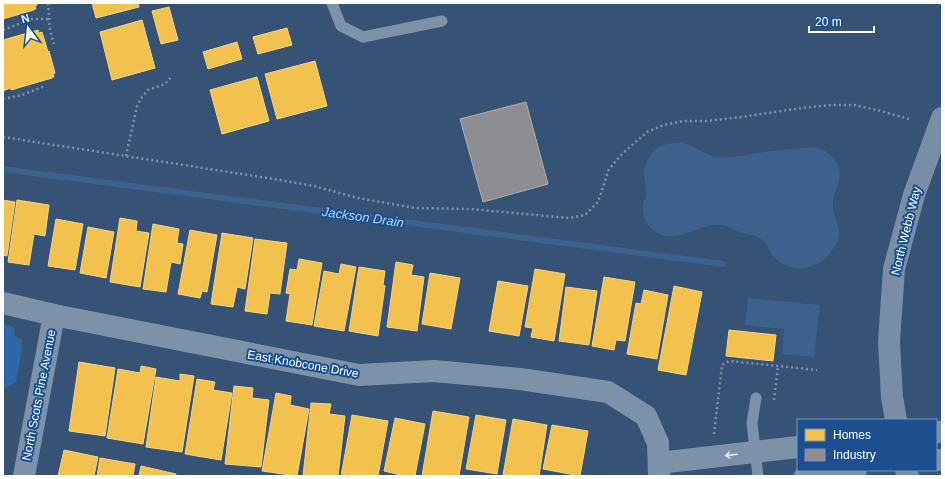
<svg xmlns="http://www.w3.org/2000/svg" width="945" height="479" viewBox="0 0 945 479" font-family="Arial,sans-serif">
<rect width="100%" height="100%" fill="#365274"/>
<polygon fill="#2f66a5" points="3,323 15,328 14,335 22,340 22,349 16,382 3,390"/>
<g fill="#3b618d">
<path d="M682,142c4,2 8,3 11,5 7,3 14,8 22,10 3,0 6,0 9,0 11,1 22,-2 33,-4 12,-2 24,-3 36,-4 10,-1 21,-3 30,1 9,4 16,13 17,23 0,11 -8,22 -7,33 0,10 7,19 6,29 0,5 -3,10 -6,14 -10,17 -32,24 -50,15 -12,-6 -13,-16 -21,-24 -6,-6 -16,-5 -23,-8 -6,-2 -10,-6 -17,-7 -24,-3 -47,23 -69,5 -8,-7 -12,-16 -10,-27 1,-3 3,-6 3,-9 1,-7 -2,-14 -2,-21 1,-10 7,-23 17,-27 6,-3 14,-3 21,-4z"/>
<polygon points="748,298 820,305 814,357 782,354 784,329 745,325"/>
</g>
<g fill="#f2c14e" stroke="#f6d483">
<polygon points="3,3 37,3 37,5 35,6 36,9 34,9 34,10 3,19"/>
<polygon points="92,3 138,3 139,7 96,18"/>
<polygon points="169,7 178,40 161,44 152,11"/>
<polygon points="142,20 155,68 112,80 100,32"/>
<polygon points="287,28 292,45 258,54 253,37"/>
<polygon points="38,30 39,33 42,32 48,52 49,51 55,73 53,74 54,77 52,77 52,78 11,90 10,88 3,91 3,40"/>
<polygon points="237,42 242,59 208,69 203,52"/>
<polygon points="315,61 327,106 277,119 265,74"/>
<polygon points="257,77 269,121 222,134 210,90"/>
<polygon points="3,200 15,202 7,256 3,255"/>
<polygon points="17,200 49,205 45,236 34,234 29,265 8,262"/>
<polygon points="120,218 137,221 136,231 149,233 140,287 110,282"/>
<polygon points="56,219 83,224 75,270 48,266"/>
<polygon points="153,224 179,229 177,243 183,244 180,264 171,262 166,292 143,289"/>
<polygon points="88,227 114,232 106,278 80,273"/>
<polygon points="190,230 217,235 207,292 202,291 200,298 178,294"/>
<polygon points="222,233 253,238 245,289 237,287 233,307 211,304"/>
<polygon points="255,239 287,243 280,294 270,293 267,314 245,311"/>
<polygon points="299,259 322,263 312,325 286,321 290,294 286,293 290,269 297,270"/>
<polygon points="396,262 413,265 411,275 424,277 417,331 387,327"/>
<polygon points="341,264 356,267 344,331 314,326 324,271 339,274"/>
<polygon points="359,267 385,271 383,285 385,286 378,336 349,331"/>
<polygon points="535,269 565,274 554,341 531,337 533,328 525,327"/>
<polygon points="430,273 460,278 451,329 422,324"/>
<polygon points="604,277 635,282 625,341 616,340 614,350 592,346"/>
<polygon points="498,281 528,286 519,336 489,331"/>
<polygon points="674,286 702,292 686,375 658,370"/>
<polygon points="566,287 597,291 589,345 559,341"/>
<polygon points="644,290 668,295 657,359 627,354 636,303 641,304"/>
<polygon points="729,330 776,335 773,361 726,356"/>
<polygon points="79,362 115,368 105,436 69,431"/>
<polygon points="141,366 156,369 143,444 107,438 118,369 140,373"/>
<polygon points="180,374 194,376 182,452 146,447 156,377 180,381"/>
<polygon points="197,379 215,382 213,390 232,393 221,460 185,454"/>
<polygon points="234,386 253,388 252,398 269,400 261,467 225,464"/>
<polygon points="276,393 291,396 290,405 309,409 297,476 262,471"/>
<polygon points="311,403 331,404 329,414 345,416 338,476 303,476"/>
<polygon points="433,411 469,417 459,476 422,476"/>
<polygon points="352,415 388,421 378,476 341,476"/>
<polygon points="476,415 506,420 497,474 466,469"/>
<polygon points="395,418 425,424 415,476 405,476 384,471"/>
<polygon points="513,419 547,425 539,476 503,475"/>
<polygon points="552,425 588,431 580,476 543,469"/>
<polygon points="64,450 98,457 94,476 58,476"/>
<polygon points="100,458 135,464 133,476 97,476"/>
<polygon points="141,466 176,474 175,476 139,476"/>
</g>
<polygon fill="#8d8d92" stroke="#afafb3" points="526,102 548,184 483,202 460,119"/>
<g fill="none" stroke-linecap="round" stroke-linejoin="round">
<polyline stroke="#3b618d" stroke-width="6" points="3,169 723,264"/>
<g stroke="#7d92a8" stroke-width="2.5" stroke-dasharray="2 3" stroke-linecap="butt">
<polyline points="48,3 50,30 54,44"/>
<polyline points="3,30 32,19 49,19"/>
<polyline points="3,99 22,95 45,86"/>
<polyline points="3,137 274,179 314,186 358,198 415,208 470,209 569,218 585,215 598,202 609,169 622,154 647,132 664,125 683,121 707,121 741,117 802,108 832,105 854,105 881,111 909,119"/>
<polyline points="126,156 137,106 142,97 148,90 165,84 170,78"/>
<polyline points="774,400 778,366"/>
<polyline points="714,434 722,365 729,361 817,370"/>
</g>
<g stroke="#7d92a8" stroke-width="11">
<polyline points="332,3 341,26 363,37 442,21"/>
<polyline points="756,398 752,423 758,476"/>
</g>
<g stroke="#7d92a8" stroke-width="22">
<polyline points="3,303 54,315 359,375 434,371 520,379 608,392 646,416 658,443 659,476"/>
<polyline points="936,432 942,432"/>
<polyline points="936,460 942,460"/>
<polyline points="659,463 798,447"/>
<polyline points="24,476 54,315"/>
<polyline points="805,476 856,470"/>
</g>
<g stroke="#798da4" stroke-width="22">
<polyline points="896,420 892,397 889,342 894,269 914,195 942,118"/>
<polyline points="906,470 908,476"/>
</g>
</g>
<defs><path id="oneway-shaft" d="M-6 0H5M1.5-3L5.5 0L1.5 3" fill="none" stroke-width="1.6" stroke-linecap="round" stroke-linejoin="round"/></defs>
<use stroke="#e5e9ee" href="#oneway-shaft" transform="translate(731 455) rotate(173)"/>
<g text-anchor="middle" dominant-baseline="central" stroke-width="4" stroke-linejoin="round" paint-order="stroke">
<g font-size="12" fill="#fff" stroke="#1b4f8f">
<text transform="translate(906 231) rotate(-76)">North Webb Way</text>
<text transform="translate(303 364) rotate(10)">East Knobcone Drive</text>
<text transform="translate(39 395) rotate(-79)">North Scots Pine Avenue</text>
</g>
<g font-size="13" font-style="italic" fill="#b5d3f5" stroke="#1b4f8f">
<text transform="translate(363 217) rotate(8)">Jackson Drain</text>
</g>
</g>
<rect width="945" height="479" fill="none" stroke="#ffffff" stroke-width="8"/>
<rect x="797" y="419" width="140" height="52" fill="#1b4f8f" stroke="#7695bc"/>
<rect x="805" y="429" width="20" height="12" fill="#f2c14e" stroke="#7695bc"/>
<text x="833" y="439" font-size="12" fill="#ffffff">Homes</text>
<rect x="805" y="449" width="20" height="12" fill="#8d8d92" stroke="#7695bc"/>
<text x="833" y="459" font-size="12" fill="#ffffff">Industry</text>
<g transform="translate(28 28) rotate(345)" stroke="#1b4f8f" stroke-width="3" paint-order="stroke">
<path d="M0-3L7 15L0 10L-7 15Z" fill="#ffffff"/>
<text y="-6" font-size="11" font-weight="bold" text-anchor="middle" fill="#ffffff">N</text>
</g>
<path d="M809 26v6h65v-6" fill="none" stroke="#ffffff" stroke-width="2"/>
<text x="815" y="26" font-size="12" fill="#ffffff" stroke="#1b4f8f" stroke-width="3" paint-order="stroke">20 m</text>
</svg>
